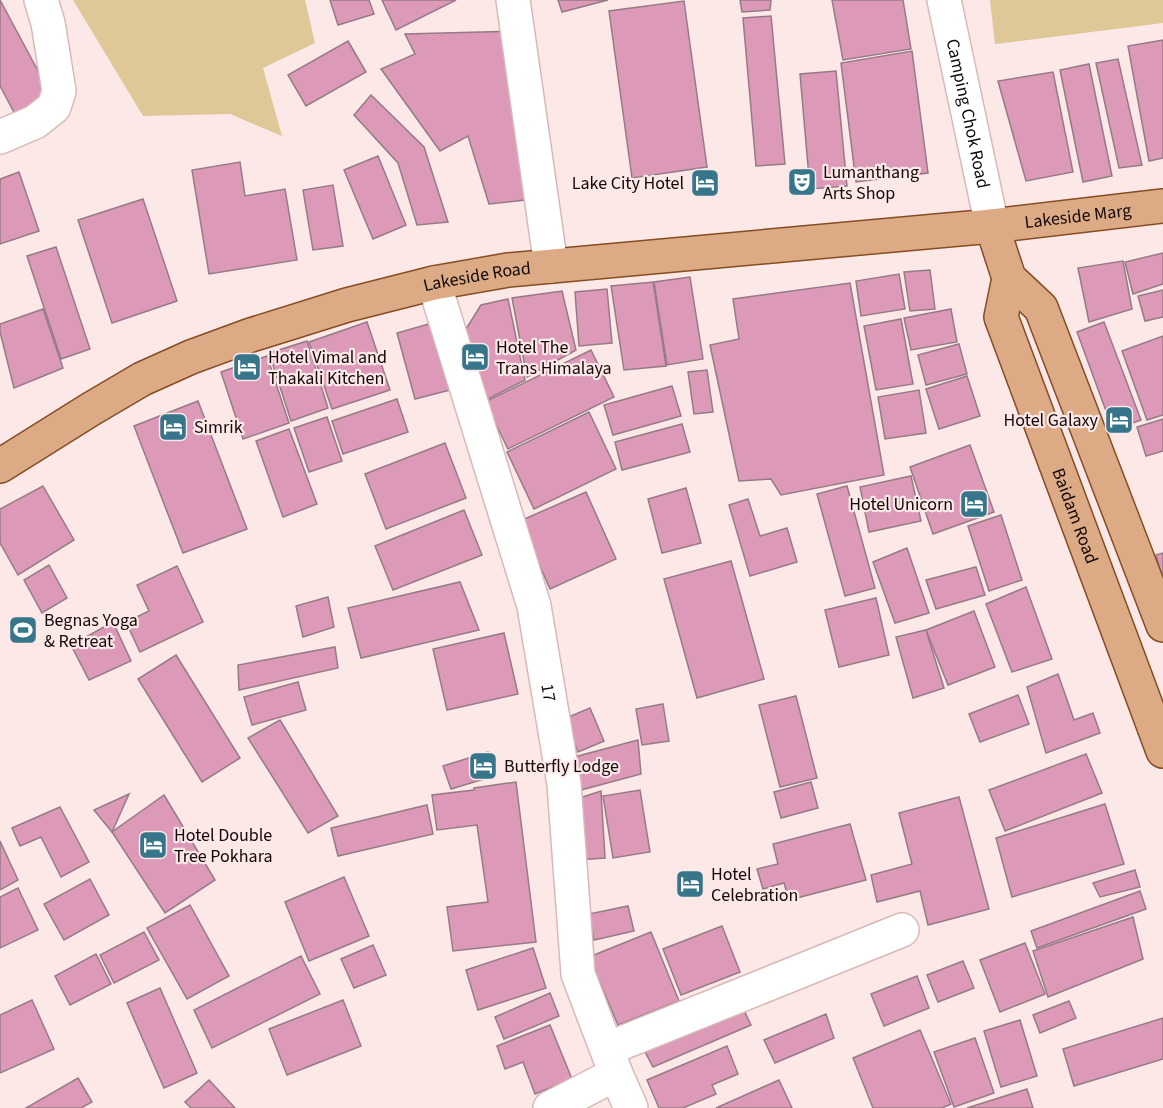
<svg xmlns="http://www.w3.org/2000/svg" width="1163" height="1108" viewBox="0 0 1163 1108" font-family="'Source Sans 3',sans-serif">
  <rect width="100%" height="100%" fill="#fce8e7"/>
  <!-- green -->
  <g fill="#dec898">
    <polygon points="73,0 305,0 315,43 263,68 282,136 230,114 143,116"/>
    <polygon points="990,0 1163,0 1163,23 995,44"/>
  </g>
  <!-- building -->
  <g fill="#dc99b8" stroke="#967b87" stroke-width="1.5">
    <polygon points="0,0 53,99 17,118 0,86"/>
    <polygon points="330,0 369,0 374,14 338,25"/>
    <polygon points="382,0 456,0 396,30"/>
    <polygon points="558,0 608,0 562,12"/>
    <polygon points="740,0 771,0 770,10 742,12"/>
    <polygon points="832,0 903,0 911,49 843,60"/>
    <polygon points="684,1 707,167 632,178 609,11"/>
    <polygon points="771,16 785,164 756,166 743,18"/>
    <polygon points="515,31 525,200 489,204 468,136 440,151 381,69 415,54 405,34"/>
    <polygon points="1163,40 1163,158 1149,161 1128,46"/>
    <polygon points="348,41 366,72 306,106 288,75"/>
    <polygon points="912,51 928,173 856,182 841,63"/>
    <polygon points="1118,59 1142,165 1119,168 1096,63"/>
    <polygon points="1089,64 1112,176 1083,182 1060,70"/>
    <polygon points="836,71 847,186 810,189 800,74"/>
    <polygon points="1053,72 1073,172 1026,181 998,81"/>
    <polygon points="371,95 424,147 448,222 417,225 398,163 354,115"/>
    <polygon points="378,156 406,225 373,239 344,170"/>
    <polygon points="240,162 245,196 285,189 297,260 209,274 192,170"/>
    <polygon points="19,172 39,231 0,244 0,179"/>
    <polygon points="333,185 343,246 313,250 303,190"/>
    <polygon points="143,199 177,301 112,323 78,220"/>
    <polygon points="56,247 90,349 61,359 27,256"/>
    <polygon points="1163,253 1163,284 1133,294 1125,262"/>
    <polygon points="1123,261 1132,309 1089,322 1078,268"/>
    <polygon points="930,270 935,309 910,311 904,272"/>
    <polygon points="899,274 905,309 861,316 856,281"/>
    <polygon points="690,277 703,359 667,365 654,282"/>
    <polygon points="653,282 666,366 624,370 611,286"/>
    <polygon points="850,283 884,475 781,495 771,479 739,481 710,345 739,339 733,299"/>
    <polygon points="607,289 612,343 579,346 575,292"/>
    <polygon points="1163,290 1163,317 1145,321 1138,296"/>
    <polygon points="562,291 576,350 527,377 512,298"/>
    <polygon points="508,299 525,380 482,402 466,329 481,305"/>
    <polygon points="43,309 63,368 14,388 0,332 0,324"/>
    <polygon points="951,309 957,342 911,350 904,318"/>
    <polygon points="901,319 913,384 876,390 864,326"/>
    <polygon points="367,322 390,390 332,409 309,342"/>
    <polygon points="436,322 454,389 415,399 397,333"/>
    <polygon points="1104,322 1141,420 1113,430 1077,332"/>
    <polygon points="1163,336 1163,415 1147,420 1122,351"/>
    <polygon points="307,341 328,408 291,421 269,353"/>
    <polygon points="959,344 967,374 926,385 918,355"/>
    <polygon points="591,350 614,397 508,449 485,402"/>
    <polygon points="267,356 289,423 243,439 221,372"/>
    <polygon points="707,370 713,412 694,414 688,372"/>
    <polygon points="967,376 980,416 939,429 926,389"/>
    <polygon points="672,386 681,416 613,435 604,405"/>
    <polygon points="919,390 926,433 885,439 878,397"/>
    <polygon points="397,399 408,432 343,454 332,421"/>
    <polygon points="198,401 247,529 183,553 134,426"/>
    <polygon points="589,412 616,469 534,509 507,452"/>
    <polygon points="327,417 342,461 309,472 294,428"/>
    <polygon points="1163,419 1163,451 1146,456 1137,427"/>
    <polygon points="682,424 690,452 622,470 615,442"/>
    <polygon points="289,429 317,504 283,517 256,441"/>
    <polygon points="445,443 466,498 386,529 365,474"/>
    <polygon points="970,445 994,512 933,534 910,467"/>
    <polygon points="911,476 921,521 869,532 860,487"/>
    <polygon points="43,486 74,540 18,575 0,543 0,509"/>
    <polygon points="847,486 875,588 845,596 817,494"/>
    <polygon points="686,488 701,543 662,553 648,499"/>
    <polygon points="586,492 616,559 550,589 520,521"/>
    <polygon points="748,499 760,536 787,528 797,562 750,576 729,505"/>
    <polygon points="464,510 482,555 393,590 375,546"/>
    <polygon points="1001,515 1022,580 989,591 968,526"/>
    <polygon points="907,548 929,613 895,623 873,562"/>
    <polygon points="1163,553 1163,581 1156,555"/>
    <polygon points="731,561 764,679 697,698 664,579"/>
    <polygon points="49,565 67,598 42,613 24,580"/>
    <polygon points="177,566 203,622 140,652 126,622 149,611 137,585"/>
    <polygon points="976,567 985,595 936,609 926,580"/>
    <polygon points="460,582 479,630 361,658 348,608"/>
    <polygon points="1026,587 1052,659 1012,672 986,604"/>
    <polygon points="328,597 334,627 303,637 296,606"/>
    <polygon points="876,598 889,655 839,667 825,610"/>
    <polygon points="974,611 995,667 948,685 926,630"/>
    <polygon points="113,622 131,661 89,680 71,645"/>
    <polygon points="926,630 944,688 913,698 896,637"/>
    <polygon points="504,633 518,694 447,710 433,649"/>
    <polygon points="335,647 338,668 239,690 238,665"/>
    <polygon points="176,655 240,758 202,782 138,679"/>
    <polygon points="1058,674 1074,720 1093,713 1100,733 1046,753 1027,687"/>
    <polygon points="298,682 306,710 252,725 244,697"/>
    <polygon points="1018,695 1029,724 980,742 969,714"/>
    <polygon points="796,696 817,778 780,787 759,705"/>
    <polygon points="663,704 669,741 642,745 636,709"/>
    <polygon points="590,708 604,741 578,752 564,719"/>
    <polygon points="280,720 338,816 308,833 248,738"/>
    <polygon points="638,740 641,774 581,790 574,757"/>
    <polygon points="488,752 494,776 451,789 443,766"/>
    <polygon points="1086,754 1102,793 1005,831 989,790"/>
    <polygon points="516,782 536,942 453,951 447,907 488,902 477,825 437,830 432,795 474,790 474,788"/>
    <polygon points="811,782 818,808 781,818 774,792"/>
    <polygon points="640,790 650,852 613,858 603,796"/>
    <polygon points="601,791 605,858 578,860 573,800"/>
    <polygon points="129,794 112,832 94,810"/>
    <polygon points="164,795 215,880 165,913 112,832"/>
    <polygon points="959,797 989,909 928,925 920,891 877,902 871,875 912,864 899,813"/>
    <polygon points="1105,804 1124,864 1012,897 996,838"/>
    <polygon points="427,805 433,834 338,856 331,828"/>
    <polygon points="60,807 89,862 61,877 41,837 20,846 12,828"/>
    <polygon points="850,824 866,880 789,900 784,883 763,889 757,869 778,864 773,844"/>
    <polygon points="0,841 18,880 0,890"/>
    <polygon points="1135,870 1140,887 1100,897 1093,883"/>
    <polygon points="344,877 369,936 309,961 285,902"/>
    <polygon points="90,879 109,915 64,940 44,904"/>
    <polygon points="18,888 38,930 0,948 0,897"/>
    <polygon points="1140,891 1146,909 1037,948 1031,931"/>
    <polygon points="190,905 229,976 187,999 147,928"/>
    <polygon points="628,906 634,931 594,940 589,914"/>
    <polygon points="1133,917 1143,959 1048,997 1033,951"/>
    <polygon points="722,926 740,972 681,995 663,949"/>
    <polygon points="144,932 159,960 114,983 100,955"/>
    <polygon points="651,932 679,1001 618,1025 589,957"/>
    <polygon points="1025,943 1045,994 1000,1012 980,960"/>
    <polygon points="373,945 386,975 354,988 341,959"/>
    <polygon points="533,948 546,988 478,1010 466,970"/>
    <polygon points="96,954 111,984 70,1005 55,976"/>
    <polygon points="301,956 320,994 212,1048 194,1010"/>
    <polygon points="963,961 974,988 938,1002 927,975"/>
    <polygon points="917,976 929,1008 884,1026 871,994"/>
    <polygon points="160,988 197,1073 164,1088 127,1003"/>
    <polygon points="550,993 559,1016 504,1039 495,1017"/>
    <polygon points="32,1000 54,1049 0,1073 0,1015"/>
    <polygon points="343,1000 361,1046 287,1075 269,1029"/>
    <polygon points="1069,1001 1076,1018 1040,1033 1033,1015"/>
    <polygon points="740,1002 751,1025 653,1067 642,1046"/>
    <polygon points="826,1014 834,1038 775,1063 764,1040"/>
    <polygon points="1163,1018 1163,1059 1074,1086 1063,1049"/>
    <polygon points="1020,1020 1037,1076 1001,1087 984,1031"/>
    <polygon points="550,1025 572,1079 535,1094 523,1062 505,1069 497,1046"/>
    <polygon points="920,1030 951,1104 942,1108 873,1108 853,1058"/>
    <polygon points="975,1038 994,1093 954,1107 934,1052"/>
    <polygon points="727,1046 738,1074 712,1085 716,1094 683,1108 659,1108 647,1080"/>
    <polygon points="78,1078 92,1102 81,1108 26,1108"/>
    <polygon points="209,1080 235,1108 191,1108 185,1102"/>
    <polygon points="779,1080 792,1108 716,1108"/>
    <polygon points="1027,1089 1033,1108 967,1108"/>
  </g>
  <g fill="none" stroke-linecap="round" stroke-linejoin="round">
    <!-- minor casing -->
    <g stroke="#d9b9b7" stroke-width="36">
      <g id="minor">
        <polyline points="513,0 551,266"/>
        <path id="s1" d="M944,0L992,226"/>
        <polyline points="0,137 35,122 54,107 59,91 48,23 41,0"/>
        <path id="s2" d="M434,283L534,606L564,784L578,974L616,1074L631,1108"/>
        <polyline points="607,1049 902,930"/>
        <polyline points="550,1108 616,1074"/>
      </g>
    </g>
    <!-- major casing -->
    <g stroke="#864c24" stroke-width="36">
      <g id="major">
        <polyline points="992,226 1009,278 1041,308 1163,625"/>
        <path id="s3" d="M1009,278L1001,317L1163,751"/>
        <path id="s4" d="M0,466L91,409L142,379L191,357L251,335L347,305L434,283L508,270L992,226L1163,206"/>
      </g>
    </g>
    <!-- minor -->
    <use href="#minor" stroke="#fff" stroke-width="33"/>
    <!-- major -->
    <use href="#major" stroke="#dcaa85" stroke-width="33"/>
  </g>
  <!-- icons -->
  <defs>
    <g id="theatre-square" transform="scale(1.5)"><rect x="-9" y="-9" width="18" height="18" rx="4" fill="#36758a" stroke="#fce8e7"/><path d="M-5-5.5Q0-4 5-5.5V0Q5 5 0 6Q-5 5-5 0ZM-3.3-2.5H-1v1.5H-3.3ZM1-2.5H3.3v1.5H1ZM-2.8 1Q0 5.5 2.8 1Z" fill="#fff"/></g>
    <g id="hotel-square" transform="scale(1.5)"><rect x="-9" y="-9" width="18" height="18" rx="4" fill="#36758a" stroke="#fce8e7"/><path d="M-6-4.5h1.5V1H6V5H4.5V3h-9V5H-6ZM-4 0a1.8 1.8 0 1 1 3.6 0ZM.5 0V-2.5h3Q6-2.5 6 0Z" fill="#fff"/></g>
    <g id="stadium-square" transform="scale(1.5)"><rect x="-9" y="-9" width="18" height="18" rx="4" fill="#36758a" stroke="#fce8e7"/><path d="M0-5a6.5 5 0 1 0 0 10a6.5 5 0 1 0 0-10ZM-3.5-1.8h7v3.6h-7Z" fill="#fff"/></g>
  </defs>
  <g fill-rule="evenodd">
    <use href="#theatre-square" x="802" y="182"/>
    <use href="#hotel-square" x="705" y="183"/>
    <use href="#hotel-square" x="475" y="357"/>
    <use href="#hotel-square" x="247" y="367"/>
    <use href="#hotel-square" x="1119" y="420"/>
    <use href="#hotel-square" x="173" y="427"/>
    <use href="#hotel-square" x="974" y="504"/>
    <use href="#stadium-square" x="23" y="630"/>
    <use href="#hotel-square" x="483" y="766"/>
    <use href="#hotel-square" x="153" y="845"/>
    <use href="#hotel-square" x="690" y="884"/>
  </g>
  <g text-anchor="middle" stroke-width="4.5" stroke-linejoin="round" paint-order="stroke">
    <!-- street labels -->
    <g font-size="18" fill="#120808" stroke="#fce8e7">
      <text dy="6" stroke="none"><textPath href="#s1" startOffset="116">Camping Chok Road</textPath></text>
      <text dy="6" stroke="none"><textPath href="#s4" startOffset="1122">Lakeside Marg</textPath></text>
      <text dy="6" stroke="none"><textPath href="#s4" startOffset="518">Lakeside Road</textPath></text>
      <text dy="6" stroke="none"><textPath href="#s3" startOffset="252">Baidam Road</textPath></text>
      <text dy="6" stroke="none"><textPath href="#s2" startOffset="426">17</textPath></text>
    </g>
    <!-- poi labels -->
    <g font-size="18" fill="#120808" stroke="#fce8e7" text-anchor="start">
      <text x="823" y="178">Lumanthang<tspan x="823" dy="21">Arts Shop</tspan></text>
      <text x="684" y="189" text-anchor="end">Lake City Hotel</text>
      <text x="496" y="353">Hotel The<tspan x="496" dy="21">Trans Himalaya</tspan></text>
      <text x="268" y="363">Hotel Vimal and<tspan x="268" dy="21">Thakali Kitchen</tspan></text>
      <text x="1098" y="426" text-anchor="end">Hotel Galaxy</text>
      <text x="194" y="433">Simrik</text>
      <text x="953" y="510" text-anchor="end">Hotel Unicorn</text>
      <text x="44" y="626">Begnas Yoga<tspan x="44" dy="21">&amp; Retreat</tspan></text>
      <text x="504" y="772">Butterfly Lodge</text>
      <text x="174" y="841">Hotel Double<tspan x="174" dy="21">Tree Pokhara</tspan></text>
      <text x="711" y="880">Hotel<tspan x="711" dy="21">Celebration</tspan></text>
    </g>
  </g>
</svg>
